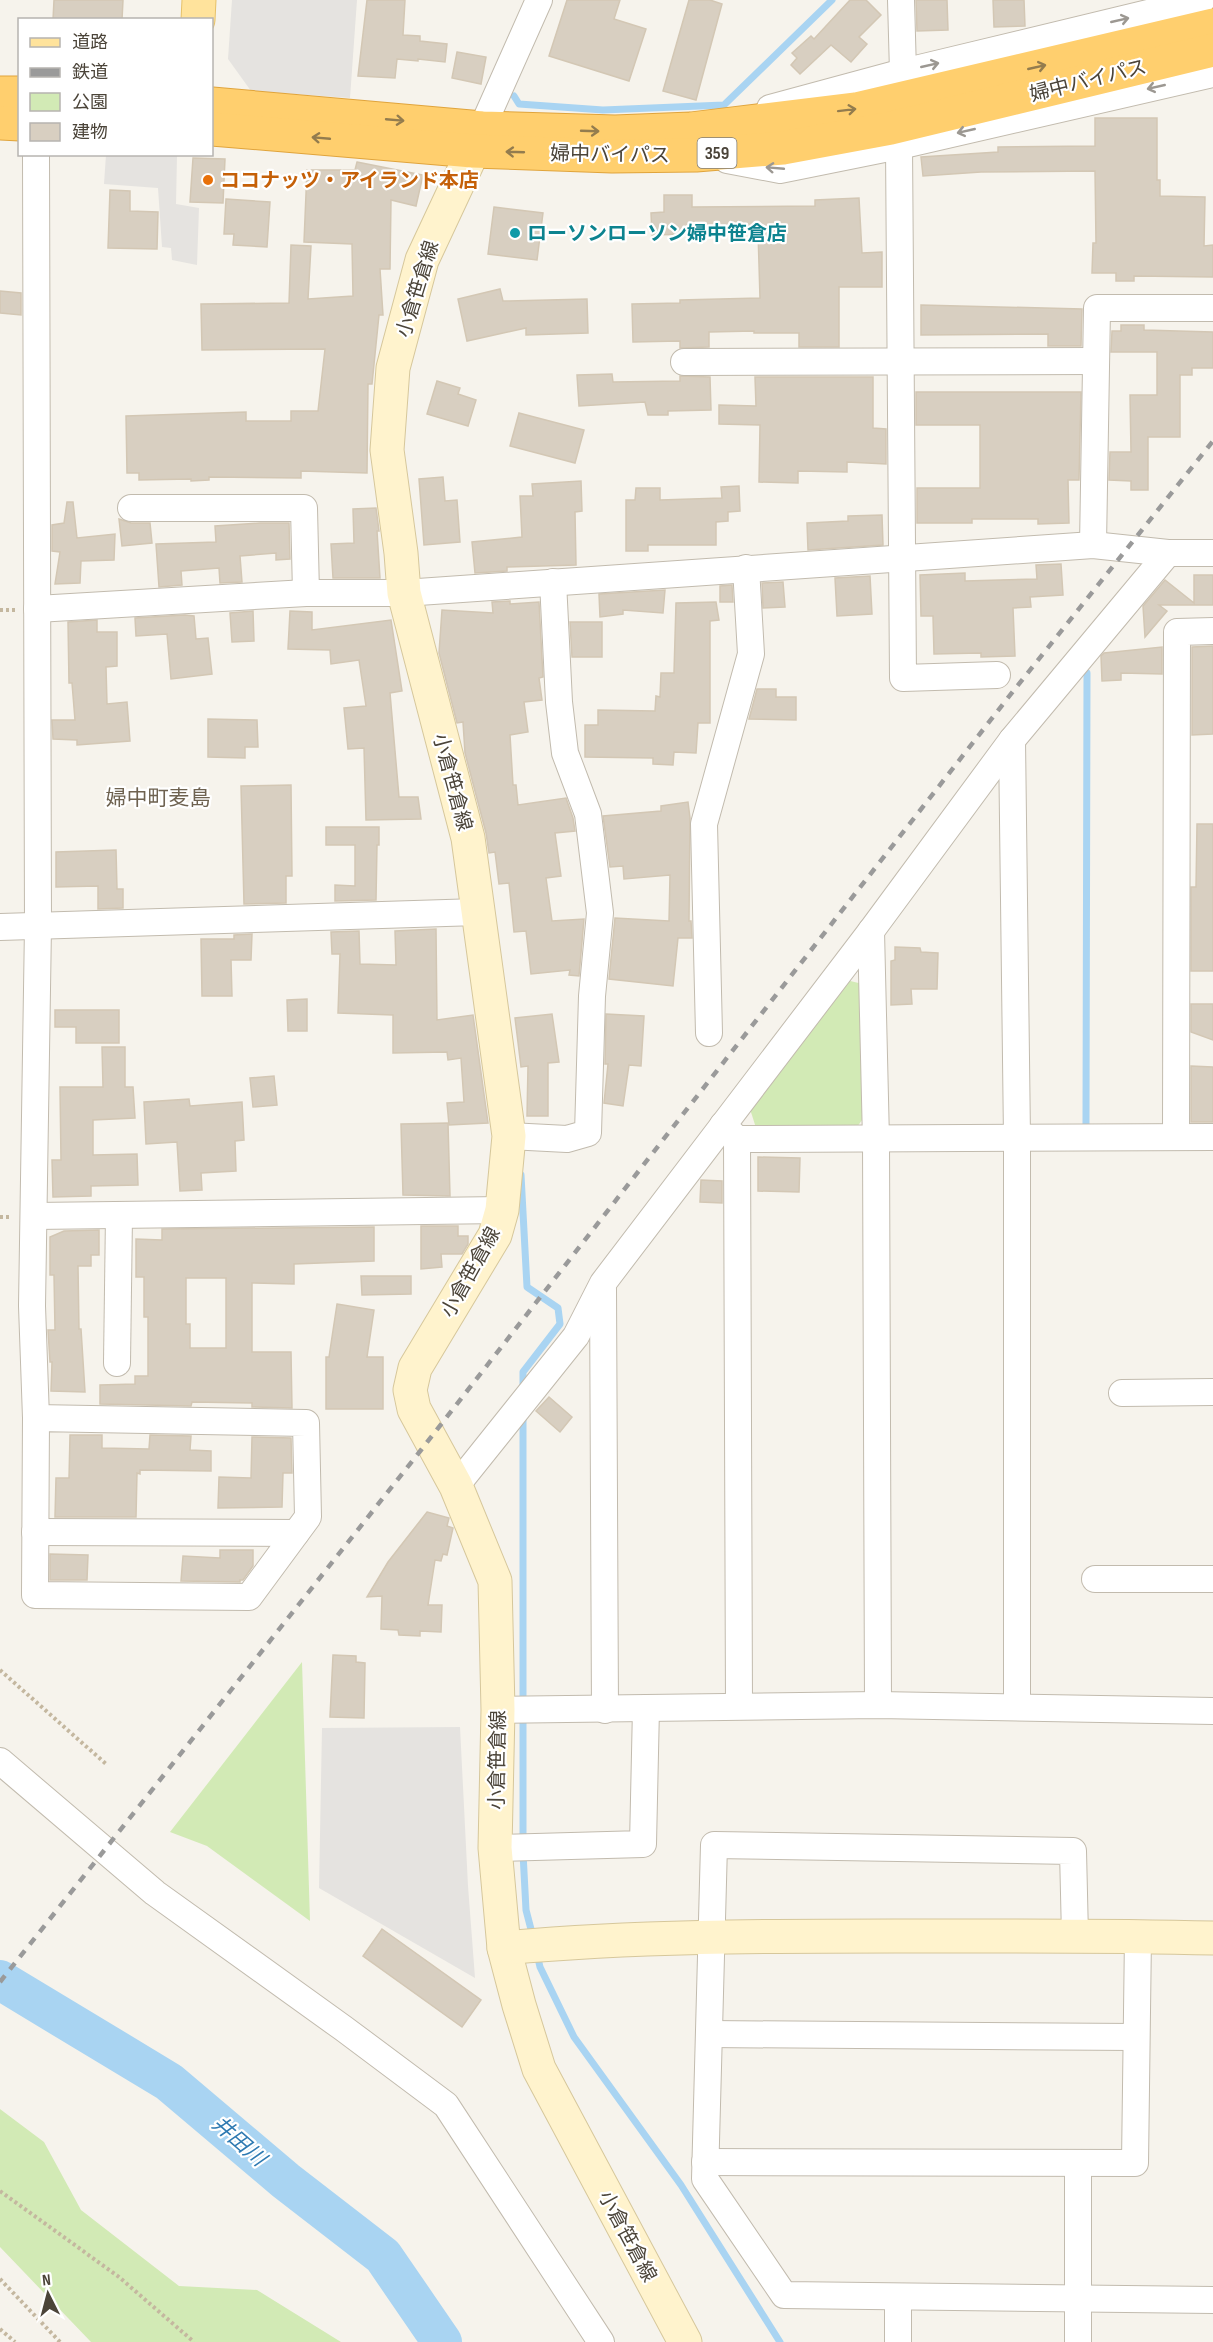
<svg xmlns="http://www.w3.org/2000/svg" width="1213" height="2342" viewBox="0 0 1213 2342" font-family="'Sofia Sans Condensed','Noto Sans JP',sans-serif">
  <rect width="100%" height="100%" fill="#f6f3ec"/>
  <!-- green -->
  <g fill="#d2eab5">
    <polygon points="846,980 867,985 868,1112 854,1131 757,1131 750,1109"/>
    <polygon points="302,1662 310,1921 207,1846 170,1832"/>
    <polygon points="0,2109 44,2142 81,2210 179,2286 257,2290 341,2342 91,2342 0,2247"/>
  </g>
  <!-- parking -->
  <g fill="#e5e3e0">
    <polygon points="232,0 357,0 350,98 251,91 228,59"/>
    <polygon points="106,155 177,156 176,204 199,208 197,265 172,260 171,248 162,247 158,188 104,184"/>
    <polygon points="460,1727 468,1886 475,1978 319,1888 322,1728"/>
  </g>
  <g fill="none" stroke-linecap="round" stroke-linejoin="round">
    <!-- stream -->
    <g stroke="#a9d4f2" stroke-width="7">
      <polyline points="514,96 519,104 603,110 724,105 832,0"/>
      <polyline points="1086,1124 1087,673"/>
      <polyline points="521,1175 527,1287 558,1308 560,1324 523,1372 523,1389"/>
      <polyline points="523,1415 523,1704"/>
      <polyline points="523,1715 523,1842"/>
      <polyline points="523,1853 526,1910 533,1937"/>
      <polyline points="537,1954 540,1967 574,2037 681,2185 780,2342"/>
    </g>
    <!-- river -->
    <polyline stroke="#a9d4f2" stroke-width="40" points="0,1980 169,2082 286,2181 383,2256 442,2342"/>
  </g>
  <!-- building -->
  <g fill="#d8cfc1" stroke="#d3c7b4" stroke-width="1.5" fill-rule="evenodd">
    <polygon points="54,0 123,0 122,20 53,20"/>
    <polygon points="367,0 405,0 403,35 420,36 420,41 447,44 445,62 418,59 418,61 397,59 395,78 358,76"/>
    <polygon points="567,0 620,0 614,19 646,29 629,81 549,56"/>
    <polygon points="689,0 710,0 722,4 696,100 663,91"/>
    <polygon points="850,0 866,0 881,15 859,37 867,44 851,62 831,45 800,74 791,65 797,58 792,53 811,36 814,39"/>
    <polygon points="916,0 947,0 948,30 917,31"/>
    <polygon points="993,0 1024,0 1025,26 994,27"/>
    <polygon points="457,52 486,57 481,84 452,78"/>
    <polygon points="1095,118 1157,118 1157,180 1160,180 1160,196 1205,197 1204,246 1213,245 1213,277 1134,276 1134,281 1116,281 1116,273 1092,273 1093,243 1096,243 1095,171 981,172 923,176 921,157 998,152 998,147 1095,146"/>
    <polygon points="193,158 225,159 223,203 190,202"/>
    <polygon points="357,162 423,175 416,206 391,200 390,269 380,269 383,315 379,315 372,384 368,384 367,473 301,471 301,478 209,477 209,480 191,481 191,479 139,480 139,473 127,473 126,416 246,412 246,421 291,421 291,411 318,411 325,349 202,350 201,304 289,303 291,245 311,246 308,299 353,296 352,244 304,242 307,170 355,170"/>
    <polygon points="110,190 130,191 130,211 158,212 157,249 108,248"/>
    <polygon points="664,195 692,195 692,207 815,206 815,200 859,198 862,253 882,252 882,287 839,287 839,347 799,347 799,333 754,333 754,331 709,332 709,347 680,348 680,341 633,342 632,304 680,303 680,300 760,298 758,231 692,232 692,234 652,235 651,213 664,212"/>
    <polygon points="226,199 270,202 267,247 233,245 234,234 224,234"/>
    <polygon points="494,207 543,213 537,260 488,254"/>
    <polygon points="500,289 503,301 587,299 588,333 526,335 526,328 467,341 458,299"/>
    <polygon points="0,291 21,293 21,315 0,313"/>
    <polygon points="921,305 1082,309 1081,346 1048,346 1048,334 921,335"/>
    <polygon points="1121,325 1144,325 1144,330 1213,332 1213,368 1192,368 1192,375 1180,375 1180,437 1148,437 1148,490 1131,490 1131,481 1109,480 1110,452 1131,452 1130,395 1157,395 1157,352 1111,352 1112,331 1121,331"/>
    <polygon points="612,374 613,382 680,381 680,376 710,377 711,410 668,411 668,415 648,415 645,402 579,406 577,375"/>
    <polygon points="755,377 873,377 873,428 886,429 886,464 847,462 847,472 798,471 798,483 759,482 760,425 719,424 719,405 756,406"/>
    <polygon points="437,381 460,388 458,394 476,400 468,426 427,414"/>
    <polygon points="916,392 1081,392 1079,480 1068,480 1069,523 1038,524 1038,519 972,519 972,523 917,523 917,488 980,488 980,425 916,425"/>
    <polygon points="519,413 584,430 575,463 510,446"/>
    <polygon points="443,477 445,501 457,500 460,542 424,545 419,479"/>
    <polygon points="581,481 582,511 575,512 576,565 507,567 507,571 475,573 472,542 522,537 520,496 533,496 532,484"/>
    <polygon points="739,486 740,511 728,512 728,521 716,522 716,545 648,545 648,551 626,551 626,500 635,500 636,488 660,488 660,500 722,498 721,487"/>
    <polygon points="67,502 73,502 77,538 115,534 114,560 81,561 80,583 55,584 60,552 52,551 52,525 64,523"/>
    <polygon points="376,508 379,531 377,531 380,578 333,578 331,544 354,543 353,509"/>
    <polygon points="882,515 883,545 808,550 807,523 848,521 848,516"/>
    <polygon points="119,519 131,523 150,523 152,543 122,546"/>
    <polygon points="260,523 289,523 290,559 276,560 276,553 240,556 242,582 220,583 219,568 181,571 182,585 159,587 156,544 216,542 215,526"/>
    <polygon points="1061,564 1063,595 1030,597 1031,607 1013,608 1015,656 981,657 981,653 934,654 933,616 921,616 920,575 965,573 965,581 1037,579 1036,565"/>
    <polygon points="1194,575 1213,575 1213,605 1159,605 1167,611 1145,637 1143,606 1165,580 1194,603"/>
    <polygon points="870,576 872,614 837,616 835,578"/>
    <polygon points="783,582 785,607 763,608 762,583"/>
    <polygon points="732,585 733,602 720,602 720,586"/>
    <polygon points="665,590 663,613 623,610 623,614 600,617 599,594"/>
    <polygon points="510,601 510,604 539,602 543,677 539,678 542,700 524,702 528,732 510,735 513,785 516,785 518,805 566,798 573,818 575,831 555,833 561,876 546,878 552,921 584,919 579,976 569,975 570,970 531,974 526,931 514,932 509,883 499,884 495,852 489,853 486,833 465,753 463,722 457,723 439,653 442,610 493,613 492,602"/>
    <polygon points="716,602 719,620 710,621 710,723 698,723 696,753 674,752 673,765 653,764 653,758 585,757 585,725 598,725 598,710 655,711 656,696 660,697 661,673 674,673 676,603"/>
    <polygon points="253,611 254,641 232,642 230,613"/>
    <polygon points="290,611 312,612 312,630 391,620 402,691 390,693 399,797 418,797 421,819 366,820 364,748 348,749 344,708 366,706 359,660 331,664 330,650 288,649"/>
    <polygon points="185,615 194,616 196,639 208,638 212,674 171,679 167,634 136,636 135,618"/>
    <polygon points="97,620 97,632 117,632 117,666 106,667 107,704 127,702 130,741 77,745 77,740 53,739 52,720 75,720 72,683 69,683 68,622"/>
    <polygon points="570,622 602,622 602,657 572,657"/>
    <polygon points="1213,646 1213,734 1192,735 1192,647"/>
    <polygon points="1162,647 1162,674 1121,673 1121,680 1102,681 1101,656 1104,653"/>
    <polygon points="757,689 776,689 776,697 796,697 796,720 749,719"/>
    <polygon points="208,719 257,720 258,747 245,747 245,758 208,757"/>
    <polygon points="291,785 292,876 286,876 286,903 244,904 241,786"/>
    <polygon points="688,802 690,818 689,921 691,921 692,938 678,938 673,986 609,979 615,918 669,921 670,875 624,879 623,866 610,867 603,816 661,811 661,806"/>
    <polygon points="1197,824 1213,824 1213,971 1191,971 1191,887 1196,887"/>
    <polygon points="326,827 379,827 379,845 377,845 376,900 335,901 335,885 355,886 355,845 326,845"/>
    <polygon points="116,850 117,889 123,889 123,908 98,909 98,886 56,887 56,852"/>
    <polygon points="436,929 437,1020 473,1015 488,1123 449,1125 447,1103 464,1102 461,1058 448,1060 447,1052 393,1053 393,1015 338,1013 340,954 332,954 331,932 359,931 360,964 396,965 395,931"/>
    <polygon points="252,934 251,960 231,960 232,996 202,996 201,939 234,939 234,935"/>
    <polygon points="895,947 920,948 921,952 938,953 937,989 911,989 912,1004 891,1005 891,961 895,960"/>
    <polygon points="307,999 307,1031 288,1031 287,1000"/>
    <polygon points="1191,1004 1213,1004 1213,1040 1191,1032"/>
    <polygon points="55,1010 119,1010 119,1043 76,1043 76,1027 55,1027"/>
    <polygon points="552,1014 559,1062 548,1063 548,1116 527,1116 528,1066 521,1067 515,1018"/>
    <polygon points="606,1014 644,1016 641,1066 629,1065 623,1106 604,1103 608,1064 605,1064"/>
    <polygon points="102,1047 125,1047 125,1087 133,1087 135,1118 93,1120 93,1155 137,1154 138,1185 91,1186 91,1196 53,1197 52,1160 61,1160 60,1087 103,1087"/>
    <polygon points="1191,1066 1213,1067 1213,1122 1191,1122"/>
    <polygon points="274,1076 277,1105 253,1107 250,1078"/>
    <polygon points="189,1099 190,1106 242,1102 244,1140 235,1141 236,1171 201,1173 202,1190 180,1191 177,1142 146,1144 144,1102"/>
    <polygon points="448,1123 450,1196 403,1195 401,1124"/>
    <polygon points="758,1157 800,1158 799,1192 758,1191"/>
    <polygon points="701,1180 722,1181 722,1203 700,1202"/>
    <polygon points="421,1226 458,1226 458,1236 468,1236 468,1244 462,1254 441,1254 442,1267 421,1269"/>
    <path d="M374,1227V1261L294,1264V1284L252,1283V1352H291L292,1408L252,1407V1403L192,1402L191,1406L100,1404V1385L135,1384V1376H148V1317H144V1277H136V1239L162,1240V1229ZM186,1278H226V1348H190V1324H186Z"/>
    <polygon points="99,1230 99,1255 91,1255 91,1266 78,1266 79,1329 81,1329 85,1392 51,1391 52,1362 50,1362 48,1330 55,1330 54,1275 50,1275 50,1237 64,1231"/>
    <polygon points="361,1276 411,1276 411,1294 362,1295"/>
    <polygon points="337,1304 374,1310 367,1357 383,1357 383,1409 326,1409 326,1357 329,1357"/>
    <polygon points="549,1397 572,1417 560,1432 536,1411"/>
    <polygon points="70,1435 102,1435 102,1448 149,1449 150,1435 191,1436 190,1450 211,1451 211,1471 140,1470 140,1474 137,1473 136,1517 55,1517 56,1478 69,1478"/>
    <polygon points="252,1437 291,1438 292,1473 283,1473 282,1507 218,1508 219,1477 251,1478"/>
    <polygon points="427,1512 449,1518 447,1526 453,1528 447,1555 443,1554 441,1561 435,1560 428,1605 442,1605 441,1632 420,1631 420,1636 399,1635 398,1630 381,1629 382,1596 367,1597 388,1562"/>
    <polygon points="220,1550 253,1550 253,1566 243,1580 240,1580 240,1582 181,1581 183,1556 220,1558"/>
    <polygon points="50,1554 88,1555 87,1580 50,1580"/>
    <polygon points="333,1655 356,1656 356,1662 365,1663 364,1718 330,1717"/>
    <polygon points="382,1929 481,2000 462,2027 363,1956"/>
  </g>
  <g fill="none" stroke-linecap="round" stroke-linejoin="round">
    <!-- street casing -->
    <g stroke="#c2bbae" stroke-width="28">
      <g id="street">
        <polyline points="901,0 903,72"/>
        <polyline points="770,108 903,72 1202,0"/>
        <polyline points="482,128 539,0"/>
        <polyline points="899,146 903,678 997,675"/>
        <polyline points="36,154 38,926 32,1306 36,1418 35,1595 249,1597 308,1517 306,1423 36,1418"/>
        <polyline points="727,160 780,170 899,146 1213,74"/>
        <polyline points="684,362 1096,361"/>
        <polyline points="131,508 304,508 306,593"/>
        <polyline points="1093,545 1097,308 1213,308"/>
        <polyline points="37,609 306,593 404,593 1093,545 1168,553 1213,553"/>
        <polyline points="1012,740 1017,1138 1017,1707"/>
        <polyline points="0,927 478,912"/>
        <polyline points="871,931 876,1140 878,1705"/>
        <polyline points="709,1033 704,824 751,654 746,568"/>
        <polyline points="723,1125 737,1139 739,1706"/>
        <polyline points="509,1136 567,1139 588,1133 592,996 600,913 588,814 565,753 559,702 553,582"/>
        <polyline points="1176,1137 1177,632 1213,631"/>
        <polyline points="737,1139 1213,1137"/>
        <polyline points="34,1216 502,1210"/>
        <polyline points="603,1289 605,1710"/>
        <polyline points="117,1363 119,1215"/>
        <polyline points="1122,1393 1213,1392"/>
        <polyline points="456,1486 576,1336 603,1283 871,931 1012,740 1168,553"/>
        <polyline points="35,1532 296,1533"/>
        <polyline points="1095,1579 1213,1579"/>
        <polyline points="498,1710 878,1705 1213,1711"/>
        <polyline points="0,1761 155,1893 343,2028 446,2105 601,2342"/>
        <polyline points="495,1848 643,1844 646,1708"/>
        <polyline points="1075,1936 1073,1851 714,1845 705,2179 784,2295 1213,2300"/>
        <polyline points="709,2034 1135,2037"/>
        <polyline points="705,2162 1135,2163 1138,1936"/>
        <polyline points="1078,2163 1078,2342"/>
        <polyline points="898,2297 898,2342"/>
      </g>
    </g>
    <!-- secondary casing -->
    <g stroke="#d6c79b" stroke-width="35">
      <g id="secondary">
        <polyline points="482,128 473,151 422,260 393,368 387,450 401,553 404,593 468,838 509,1136 502,1210 495,1235 415,1368 410,1390 414,1409 456,1486 495,1581 498,1710 495,1848 504,1948 519,2005 539,2069 685,2342"/>
        <path d="M504,1948C634,1936 764,1936 895,1936C1001,1936 1107,1935 1213,1938"/>
      </g>
    </g>
    <!-- primary casing -->
    <g stroke="#e6c16a" stroke-width="35">
      <polyline id="primary" points="198,20 199,0"/>
    </g>
    <!-- highway casing -->
    <g stroke="#e0a43c" stroke-width="35">
      <g id="highway">
        <polyline points="0,93 20,93"/>
        <polyline points="212,104 482,128 615,132 691,129 856,109 1213,25"/>
        <polyline points="0,123 20,124"/>
        <polyline points="212,129 473,151 612,156 696,155 783,148 891,128 1213,50"/>
      </g>
    </g>
    <!-- path -->
    <g stroke="#c4b79f" stroke-width="4" stroke-dasharray="3 3" stroke-linecap="butt">
      <polyline points="0,610 16,610"/>
      <polyline points="0,1217 12,1217"/>
      <polyline points="0,1670 106,1764"/>
      <polyline points="0,2191 119,2277 194,2342"/>
      <polyline points="0,2279 60,2342"/>
      <polyline points="0,2329 15,2342"/>
    </g>
    <!-- street -->
    <use href="#street" stroke="#fff" stroke-width="26"/>
    <!-- secondary -->
    <use href="#secondary" stroke="#fff3cd" stroke-width="33"/>
    <!-- primary -->
    <use href="#primary" stroke="#ffe39c" stroke-width="33"/>
    <!-- highway -->
    <use href="#highway" stroke="#ffcf6e" stroke-width="33"/>
    <!-- rail -->
    <polyline stroke="#9a9a9a" stroke-width="4.5" stroke-dasharray="8 8" stroke-linecap="butt" points="0,1982 421,1450 1007,699 1213,441"/>
  </g>
  <!-- one-way arrows -->
  <defs><path id="oneway-shaft" d="M-6 0H5M1.5-3L5.5 0L1.5 3" fill="none" stroke-width="1.6" stroke-linecap="round" stroke-linejoin="round" transform="scale(1.5)"/></defs>
  <g stroke="#9c9892">
    <use href="#oneway-shaft" transform="translate(1120 20) rotate(-13)"/>
    <use href="#oneway-shaft" transform="translate(930 65) rotate(-13)"/>
    <use href="#oneway-shaft" transform="translate(1156 87) rotate(167)"/>
    <use href="#oneway-shaft" transform="translate(966 131) rotate(167)"/>
    <use href="#oneway-shaft" transform="translate(775 168) rotate(-175)"/>
  </g>
  <g stroke="#937c4e">
    <use href="#oneway-shaft" transform="translate(1037 67) rotate(-13)"/>
    <use href="#oneway-shaft" transform="translate(847 110) rotate(-7)"/>
    <use href="#oneway-shaft" transform="translate(395 120) rotate(5)"/>
    <use href="#oneway-shaft" transform="translate(590 131) rotate(2)"/>
    <use href="#oneway-shaft" transform="translate(321 138) rotate(-175)"/>
    <use href="#oneway-shaft" transform="translate(515 152) rotate(-178)"/>
  </g>
  <!-- markers -->
  <circle fill="#e8710a" stroke="#fff" stroke-width="2" cx="208" cy="180" r="6"/>
  <circle fill="#0f9aa8" stroke="#fff" stroke-width="2" cx="515" cy="233" r="6"/>
  <g text-anchor="middle" stroke-width="4.5" stroke-linejoin="round" paint-order="stroke">
    <!-- shield labels -->
    <rect fill="#fff" stroke="#817c74" stroke-width="1.5" x="697.5" y="138" width="39" height="30" rx="4.5"/>
    <g font-size="18" font-weight="bold" fill="#4b4439">
      <text x="717" y="159">359</text>
    </g>
    <!-- street labels -->
    <g font-size="20" fill="#4b4439" stroke="#fff">
      <text transform="translate(1088 80) rotate(-14)" y="7">婦中バイパス</text>
      <text transform="translate(610 154) rotate(1)" y="7">婦中バイパス</text>
      <text transform="translate(417 289) rotate(-73)" y="7">小倉笹倉線</text>
      <text transform="translate(453 782) rotate(75)" y="7">小倉笹倉線</text>
      <text transform="translate(470 1272) rotate(-61)" y="7">小倉笹倉線</text>
      <text transform="translate(497 1760) rotate(-89)" y="7">小倉笹倉線</text>
      <text transform="translate(628 2236) rotate(62)" y="7">小倉笹倉線</text>
    </g>
    <!-- food labels -->
    <g font-size="20" font-weight="bold" fill="#c56008" stroke="#fff" text-anchor="start">
      <text x="220" y="187">ココナッツ・アイランド本店</text>
    </g>
    <!-- culture labels -->
    <g font-size="20" font-weight="bold" fill="#0d838f" stroke="#fff" text-anchor="start">
      <text x="527" y="240">ローソンローソン婦中笹倉店</text>
    </g>
    <!-- neighbourhood labels -->
    <g font-size="21" fill="#6e6250" stroke="#fff">
      <text x="158" y="805">婦中町麦島</text>
    </g>
    <!-- water labels -->
    <g font-size="21" font-style="italic" fill="#2e7ab2" stroke="#fff">
      <text transform="translate(239 2141) rotate(41)" y="7">井田川</text>
    </g>
  </g>
  <!-- legend -->
  <rect x="18" y="18" width="195" height="138" fill="#ffffff" stroke="#b7b4b0" stroke-width="1.5"/>
  <rect x="30" y="38" width="30" height="9" fill="#ffe39c" stroke="#b7b4b0" stroke-width="1.5"/>
  <text x="72" y="48" font-size="18" fill="#4b4439">道路</text>
  <rect x="30" y="68" width="30" height="9" fill="#9a9a9a" stroke="#b7b4b0" stroke-width="1.5"/>
  <text x="72" y="78" font-size="18" fill="#4b4439">鉄道</text>
  <rect x="30" y="93" width="30" height="18" fill="#d2eab5" stroke="#b7b4b0" stroke-width="1.5"/>
  <text x="72" y="108" font-size="18" fill="#4b4439">公園</text>
  <rect x="30" y="123" width="30" height="18" fill="#d8cfc1" stroke="#b7b4b0" stroke-width="1.5"/>
  <text x="72" y="138" font-size="18" fill="#4b4439">建物</text>
  <!-- north arrow -->
  <g transform="translate(48 2294) rotate(354)" stroke="#ffffff" stroke-width="4.5" paint-order="stroke">
  <path d="M0-4.5L10 22L0 15L-10 22Z" fill="#4b4439"/>
  <text y="-9" font-size="16" font-weight="bold" text-anchor="middle" fill="#4b4439">N</text>
  </g>
</svg>
